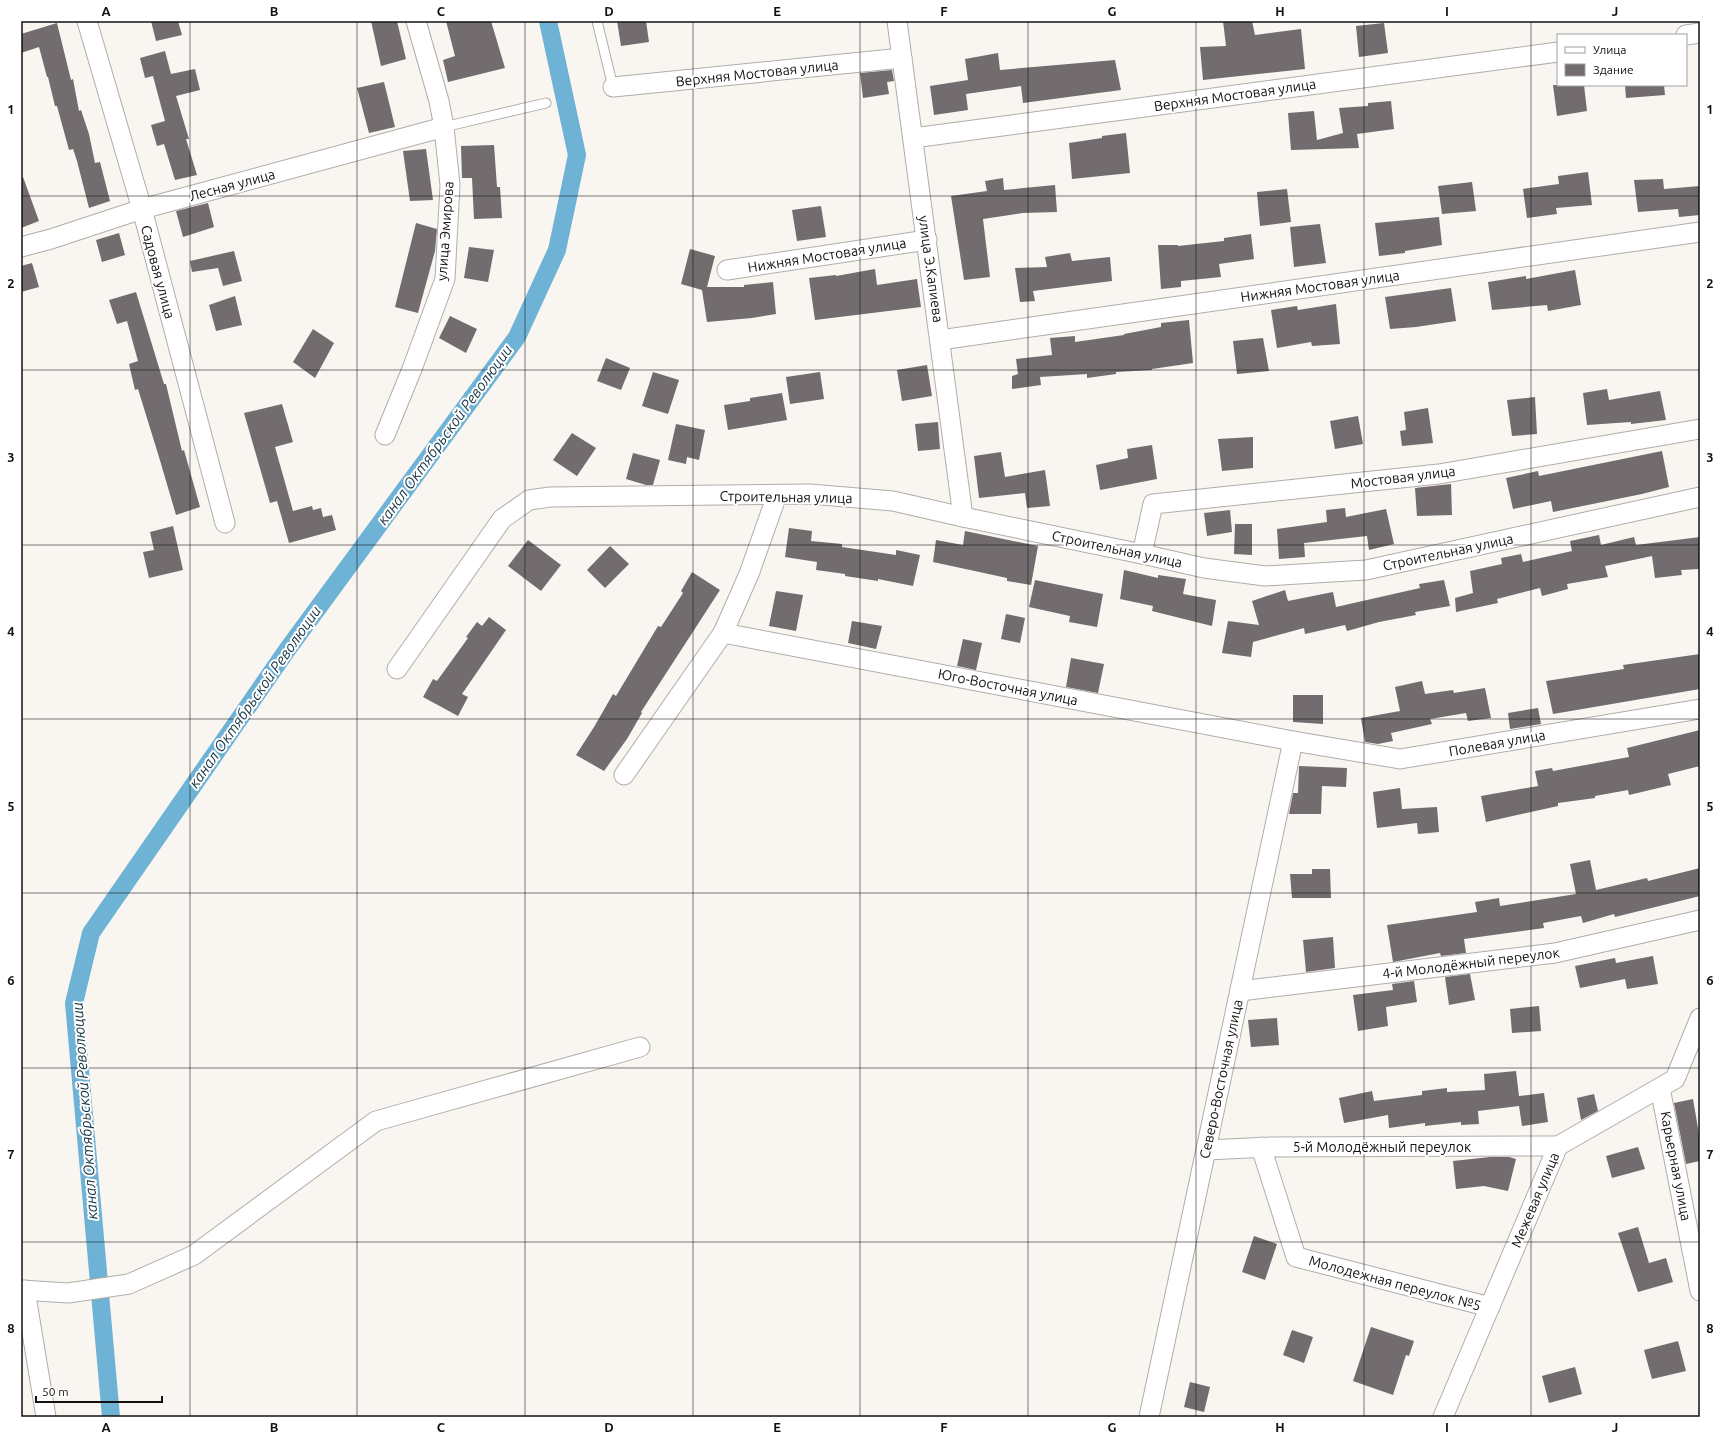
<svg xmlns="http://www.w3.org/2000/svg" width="1721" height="1438" viewBox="0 0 1721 1438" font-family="Ubuntu,sans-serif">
  <rect width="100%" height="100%" fill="#f9f5f1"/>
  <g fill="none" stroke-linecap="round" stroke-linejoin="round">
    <!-- canal -->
    <polyline stroke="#6eb2d5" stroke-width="18" points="111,1417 74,1003 91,933 287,650 517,337 557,250 577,155 548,21"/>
  </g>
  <!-- building -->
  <g fill="#726c6e">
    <polygon points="151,21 178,21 182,35 156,41"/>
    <polygon points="371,21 397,21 406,59 381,66"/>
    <polygon points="446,21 491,21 505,68 448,82 443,60 455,56"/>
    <polygon points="617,21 646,21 649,42 621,46"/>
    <polygon points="1223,21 1252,21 1255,35 1301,29 1305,69 1203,80 1200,47 1226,46"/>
    <polygon points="57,23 71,80 73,79 79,111 81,110 89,134 95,163 100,162 110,201 89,208 77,161 73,149 69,150 57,106 55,106 48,77 47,77 39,47 21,53 21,34"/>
    <polygon points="1384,23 1388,53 1359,57 1356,26"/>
    <polygon points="165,51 171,74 195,69 200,90 176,96 189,139 186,139 197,175 175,180 164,144 157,146 151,125 165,121 153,76 145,78 140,58"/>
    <polygon points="998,53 1000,70 1115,60 1121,90 1023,103 1021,86 966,94 968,110 934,115 930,86 968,80 965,59"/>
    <polygon points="892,70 894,81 887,82 889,94 863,98 860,73"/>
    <polygon points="384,82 395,127 369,133 357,88"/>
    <polygon points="1553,85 1584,85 1587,111 1557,116"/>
    <polygon points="1625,85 1664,85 1665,95 1626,98"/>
    <polygon points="1391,101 1394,129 1357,134 1359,148 1291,150 1288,113 1314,111 1317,140 1343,133 1339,108 1368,106 1368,103"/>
    <polygon points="1126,133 1130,173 1072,179 1069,143 1102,138 1102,136"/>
    <polygon points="494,145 497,187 500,187 502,218 474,219 472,178 462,178 461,146"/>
    <polygon points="426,149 433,200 410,201 403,151"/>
    <polygon points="1588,172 1592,205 1556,208 1557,214 1527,218 1523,189 1559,184 1558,176"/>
    <polygon points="23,177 39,221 21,228 21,178"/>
    <polygon points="1003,178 1004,190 1055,185 1057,212 1023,213 983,219 990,277 964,280 951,196 987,191 985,181"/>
    <polygon points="1663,179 1664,189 1700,186 1700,215 1679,217 1678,209 1638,212 1634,180"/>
    <polygon points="1472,182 1476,211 1442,214 1438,186"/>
    <polygon points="1287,189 1291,222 1260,226 1257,192"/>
    <polygon points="208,203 214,227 183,237 176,211"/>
    <polygon points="821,206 826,237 797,241 792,210"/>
    <polygon points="1439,217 1442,245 1405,251 1405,253 1379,256 1375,223"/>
    <polygon points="416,223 437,229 435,251 418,313 395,307"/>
    <polygon points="1320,224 1326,263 1294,267 1290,227"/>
    <polygon points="119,233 125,255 102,262 96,240"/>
    <polygon points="1251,234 1254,259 1219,264 1221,277 1181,281 1181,287 1161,289 1158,245 1178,245 1178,246 1224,241 1224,238"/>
    <polygon points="469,247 494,250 488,282 464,278"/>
    <polygon points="690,249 715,256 707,287 744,287 744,285 773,282 776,314 752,318 707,322 702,290 681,284"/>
    <polygon points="234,251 242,281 223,286 218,268 192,272 190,261"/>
    <polygon points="1070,253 1072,261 1110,257 1112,281 1033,291 1035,301 1020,302 1015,268 1047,267 1045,257"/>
    <polygon points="32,263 39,287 21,292 21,266"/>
    <polygon points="875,269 877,285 917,279 921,307 815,320 809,278 836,275 836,276"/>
    <polygon points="1575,270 1581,305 1548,311 1547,305 1492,310 1488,282 1526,276 1526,279"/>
    <polygon points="1451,288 1456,321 1416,327 1390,329 1385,297"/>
    <polygon points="136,292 164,384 166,384 182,451 184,450 200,507 176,515 159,457 138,389 135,390 129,364 138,361 127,321 117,324 109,300"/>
    <polygon points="235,296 242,325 216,331 209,305"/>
    <polygon points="1336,304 1340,344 1312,346 1311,342 1277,348 1271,310 1297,306 1298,310"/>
    <polygon points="450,316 477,329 466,353 439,338"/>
    <polygon points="1189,320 1193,363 1152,369 1152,370 1116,372 1116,374 1087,378 1087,374 1040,377 1041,385 1012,389 1012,376 1018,374 1016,359 1052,355 1050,338 1075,336 1075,342 1124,335 1124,334 1161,327 1161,323"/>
    <polygon points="313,329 334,343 315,378 293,362"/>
    <polygon points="1263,338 1269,371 1237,374 1233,341"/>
    <polygon points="606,358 630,368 621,390 597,381"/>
    <polygon points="927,365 932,396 902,401 897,370"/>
    <polygon points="653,372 679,380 668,414 642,406"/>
    <polygon points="820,372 824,399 790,404 786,377"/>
    <polygon points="1607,389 1609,400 1660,391 1666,420 1631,424 1631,422 1587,425 1583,393"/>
    <polygon points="782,393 787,420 728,430 724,405 750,401 750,398"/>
    <polygon points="1535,397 1537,434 1512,436 1507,400"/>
    <polygon points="282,404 293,442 275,447 293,511 312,506 313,510 321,508 323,517 332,515 336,530 289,543 277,501 270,503 244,413"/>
    <polygon points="1428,408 1433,443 1402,446 1400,431 1406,430 1404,412"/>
    <polygon points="1358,416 1363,444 1335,449 1330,421"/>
    <polygon points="938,422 940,449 918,451 915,424"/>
    <polygon points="676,424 705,430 699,460 687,457 686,464 668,460"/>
    <polygon points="572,433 596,448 577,476 553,460"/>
    <polygon points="1253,437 1253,468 1222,471 1218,439"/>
    <polygon points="1152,445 1157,479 1100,490 1096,465 1128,458 1127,449"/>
    <polygon points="1662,451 1669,487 1642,494 1553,512 1551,501 1513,509 1506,478 1538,471 1539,476"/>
    <polygon points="1001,452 1005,477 1045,470 1050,506 1027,508 1025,493 979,498 974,456"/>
    <polygon points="633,453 660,460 653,485 646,485 626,479"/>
    <polygon points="1451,484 1452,515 1417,516 1415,488"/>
    <polygon points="1345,508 1346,517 1386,509 1394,544 1369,550 1367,536 1304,543 1305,557 1279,559 1277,529 1327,522 1326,510"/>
    <polygon points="1230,510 1232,532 1207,536 1204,513"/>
    <polygon points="1235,524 1252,524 1252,555 1234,554"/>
    <polygon points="173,526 183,570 149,578 143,552 154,550 150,532"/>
    <polygon points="789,528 812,531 811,541 842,544 842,547 896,555 896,550 920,555 913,586 878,579 878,581 845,576 845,574 816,570 817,562 785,557"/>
    <polygon points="965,531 1038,546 1031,585 1007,581 1007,578 933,562 936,540 963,545"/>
    <polygon points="1599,535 1601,545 1634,537 1636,545 1700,537 1700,569 1681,570 1682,575 1655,578 1652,556 1605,566 1608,577 1567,584 1568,589 1542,596 1540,588 1497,599 1498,603 1456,612 1455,598 1473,593 1470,571 1502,564 1501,558 1521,554 1523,562 1572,551 1570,541"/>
    <polygon points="528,540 561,565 541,591 508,566"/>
    <polygon points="610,546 629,564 605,588 587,570"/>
    <polygon points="1124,570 1158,578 1158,575 1186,579 1183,594 1216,600 1212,626 1152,611 1153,606 1120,599"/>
    <polygon points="692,572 720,590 641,712 642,713 627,739 604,771 576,755 594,727 613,694 616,696 658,626 661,627 683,593 681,591"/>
    <polygon points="1035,580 1103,594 1097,627 1069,622 1070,616 1029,607"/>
    <polygon points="1444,580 1450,606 1415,612 1416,615 1379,622 1347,631 1345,625 1305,634 1304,628 1253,642 1251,657 1222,653 1228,621 1259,625 1252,601 1285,590 1288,601 1333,592 1336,607 1420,588 1419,584"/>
    <polygon points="776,591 803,595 796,631 769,626"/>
    <polygon points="1006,614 1025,618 1020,643 1001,639"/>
    <polygon points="489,617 506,630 462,694 468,697 458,716 423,697 433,679 437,681 468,638 466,637 477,622 482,626"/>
    <polygon points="852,621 882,626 876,649 848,643"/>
    <polygon points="963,639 982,643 976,670 957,666"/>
    <polygon points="1700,654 1700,689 1553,714 1546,681 1624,669 1623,665"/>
    <polygon points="1071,658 1104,664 1098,693 1066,687"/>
    <polygon points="1422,681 1425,694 1453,690 1454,693 1485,688 1491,718 1468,721 1466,713 1430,719 1432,724 1391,733 1393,741 1378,744 1365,742 1361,718 1400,711 1395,687"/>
    <polygon points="1293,695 1323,695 1323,724 1293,722"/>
    <polygon points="1538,708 1541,724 1510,729 1508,713"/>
    <polygon points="1700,730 1700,766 1668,774 1671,785 1629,795 1628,790 1595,796 1595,798 1558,803 1558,806 1486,822 1481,796 1538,786 1535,771 1552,768 1553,771 1629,757 1627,748"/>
    <polygon points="1299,766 1347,768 1346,787 1322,786 1321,814 1289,814 1293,793 1298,793"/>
    <polygon points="1400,788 1402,809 1437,807 1439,832 1418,834 1417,823 1377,828 1373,792"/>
    <polygon points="1590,860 1596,890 1647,878 1648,881 1700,868 1700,896 1615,917 1614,914 1583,923 1581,916 1543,923 1544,928 1464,939 1466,953 1441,956 1440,953 1393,962 1387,925 1477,912 1475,902 1499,898 1500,906 1576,894 1570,864"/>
    <polygon points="1312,869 1330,869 1331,898 1292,898 1290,874 1312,874"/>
    <polygon points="1333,937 1335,968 1306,972 1303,940"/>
    <polygon points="1653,956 1658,984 1627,989 1625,979 1580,988 1575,966 1615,958 1616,963"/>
    <polygon points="1470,974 1475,1000 1449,1005 1445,977"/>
    <polygon points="1414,981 1417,1002 1386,1007 1388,1026 1358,1031 1353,995 1393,990 1392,984"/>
    <polygon points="1539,1006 1541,1031 1512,1033 1510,1009"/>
    <polygon points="1277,1018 1279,1045 1251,1047 1248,1020"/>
    <polygon points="1516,1071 1519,1096 1544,1093 1548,1122 1522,1126 1519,1106 1478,1111 1479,1124 1461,1125 1461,1122 1425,1126 1425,1123 1389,1128 1388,1115 1344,1123 1339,1098 1372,1091 1374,1101 1422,1095 1422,1091 1447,1088 1447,1092 1485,1090 1484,1074"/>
    <polygon points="1594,1094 1598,1111 1581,1120 1577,1098"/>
    <polygon points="1693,1099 1700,1140 1700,1161 1686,1164 1674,1103"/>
    <polygon points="1638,1147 1645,1169 1612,1178 1606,1156"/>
    <polygon points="1490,1157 1509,1157 1516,1159 1508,1191 1484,1186 1456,1189 1453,1161"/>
    <polygon points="1638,1227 1649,1263 1666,1258 1673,1282 1638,1292 1618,1233"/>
    <polygon points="1254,1236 1277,1244 1265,1280 1242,1272"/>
    <polygon points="1371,1327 1414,1341 1409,1356 1406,1355 1393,1395 1353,1381"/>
    <polygon points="1292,1330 1313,1337 1304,1363 1283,1355"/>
    <polygon points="1678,1341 1686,1371 1652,1379 1644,1350"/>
    <polygon points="1575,1367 1582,1394 1549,1403 1542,1376"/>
    <polygon points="1190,1382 1210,1387 1204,1412 1184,1407"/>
  </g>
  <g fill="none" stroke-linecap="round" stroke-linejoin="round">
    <!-- lane casing -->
    <g stroke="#b1ada9" stroke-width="11">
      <g id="lane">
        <polyline points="597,21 613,87"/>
        <polyline points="444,127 546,103"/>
      </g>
    </g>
    <!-- street casing -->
    <g stroke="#b1ada9" stroke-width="21">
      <g id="street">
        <polyline points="87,21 142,209 225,523"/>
        <polyline points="897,21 963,517"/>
        <polyline points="1686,35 1700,33"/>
        <polyline points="613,87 902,58"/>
        <polyline points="913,138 1558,52"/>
        <polyline points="21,247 51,239 142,209 444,127"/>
        <polyline points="727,270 927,240"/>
        <polyline points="940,340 1700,232"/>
        <polyline points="385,435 412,369 445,279 450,185 444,127 439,101 416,21"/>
        <polyline points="1142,554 1153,504 1439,474 1700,429"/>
        <polyline points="723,633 1293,741 1400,759 1700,709"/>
        <polyline points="397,669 502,519 529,500 550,497 810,494 893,501 963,517 1142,554 1204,568 1265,576 1366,570 1700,497"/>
        <polyline points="624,775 723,633 749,574 777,495"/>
        <polyline points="1240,991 1555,953 1700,920"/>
        <polyline points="1660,1088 1700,1291"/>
        <polyline points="1261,1147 1296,1257 1490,1307"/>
        <polyline points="1206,1150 1271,1147 1558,1146"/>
        <polyline points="21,1290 68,1293 129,1284 194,1255 376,1121 640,1047"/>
        <polyline points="25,1290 46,1417"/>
        <polyline points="1149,1417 1293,741"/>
        <polyline points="1443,1417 1558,1146 1675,1079 1700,1018"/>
      </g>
    </g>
    <!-- lane -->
    <use href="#lane" stroke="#fff" stroke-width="9"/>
    <!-- street -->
    <use href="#street" stroke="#fff" stroke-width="19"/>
  </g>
  <!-- grid -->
  <path fill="none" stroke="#131110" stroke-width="1" stroke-opacity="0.55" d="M190,21V1417M357,21V1417M525,21V1417M693,21V1417M860,21V1417M1028,21V1417M1196,21V1417M1364,21V1417M1531,21V1417M21,196H1700M21,370H1700M21,545H1700M21,719H1700M21,893H1700M21,1068H1700M21,1242H1700"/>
  <g text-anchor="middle" stroke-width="4" stroke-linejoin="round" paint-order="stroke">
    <!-- street labels -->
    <g font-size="14" fill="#131110" stroke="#fff">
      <text transform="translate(757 73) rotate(-6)" y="5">Верхняя Мостовая улица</text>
      <text transform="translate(1235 95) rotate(-8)" y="5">Верхняя Мостовая улица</text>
      <text transform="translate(232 185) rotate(-15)" y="5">Лесная улица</text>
      <text transform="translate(445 231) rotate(-86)" y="5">улица Эмирова</text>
      <text transform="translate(827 255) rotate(-9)" y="5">Нижняя Мостовая улица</text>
      <text transform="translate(931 269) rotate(82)" y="5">улица Э.Капиева</text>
      <text transform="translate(158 272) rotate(75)" y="5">Садовая улица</text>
      <text transform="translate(1320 286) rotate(-8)" y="5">Нижняя Мостовая улица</text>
      <text transform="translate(1403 477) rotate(-7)" y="5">Мостовая улица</text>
      <text transform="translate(786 497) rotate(1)" y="5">Строительная улица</text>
      <text transform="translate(1117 549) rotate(12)" y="5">Строительная улица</text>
      <text transform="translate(1448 552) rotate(-12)" y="5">Строительная улица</text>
      <text transform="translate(1008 687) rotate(11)" y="5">Юго-Восточная улица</text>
      <text transform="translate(1497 743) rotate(-10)" y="5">Полевая улица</text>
      <text transform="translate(1471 963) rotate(-7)" y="5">4-й Молодёжный переулок</text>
      <text transform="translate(1221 1079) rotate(-78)" y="5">Северо-Восточная улица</text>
      <text x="1382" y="1152">5-й Молодёжный переулок</text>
      <text transform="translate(1676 1166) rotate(79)" y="5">Карьерная улица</text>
      <text transform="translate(1535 1200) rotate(-67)" y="5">Межевая улица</text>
      <text transform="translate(1395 1283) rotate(15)" y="5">Молодежная переулок №5</text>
    </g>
    <!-- water labels -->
    <g font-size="15" font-style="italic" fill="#153544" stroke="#fff">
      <text transform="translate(445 435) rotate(-54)" y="5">канал Октябрьской Революции</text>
      <text transform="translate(255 697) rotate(-55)" y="5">канал Октябрьской Революции</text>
      <text transform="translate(85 1111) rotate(-94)" y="5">канал Октябрьской Революции</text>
    </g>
  </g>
  <!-- border -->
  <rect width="1721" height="1438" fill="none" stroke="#ffffff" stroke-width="44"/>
  <!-- legend -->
  <rect x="1557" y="34" width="130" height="52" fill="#ffffff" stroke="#a1a09f"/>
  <rect x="1565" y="47" width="20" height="6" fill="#ffffff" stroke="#a1a09f"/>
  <text x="1593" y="54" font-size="12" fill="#131110">Улица</text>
  <rect x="1565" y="64" width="20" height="12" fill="#726c6e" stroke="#a1a09f"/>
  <text x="1593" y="74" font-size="12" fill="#131110">Здание</text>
  <!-- scale -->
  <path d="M36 1396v6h126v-6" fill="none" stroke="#131110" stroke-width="2"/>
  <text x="42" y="1396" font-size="12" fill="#131110" stroke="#ffffff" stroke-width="3" paint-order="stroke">50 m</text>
  <rect x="22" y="22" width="1677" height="1394" fill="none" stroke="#131110" stroke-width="1.5"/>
  <g font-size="13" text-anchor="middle" font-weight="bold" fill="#131110">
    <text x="106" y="16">A</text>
    <text x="274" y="16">B</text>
    <text x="441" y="16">C</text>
    <text x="609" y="16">D</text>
    <text x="777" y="16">E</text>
    <text x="944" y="16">F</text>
    <text x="1112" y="16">G</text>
    <text x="1280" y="16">H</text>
    <text x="1447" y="16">I</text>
    <text x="1615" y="16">J</text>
    <text x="11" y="114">1</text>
    <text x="1710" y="114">1</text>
    <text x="11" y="288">2</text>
    <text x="1710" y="288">2</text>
    <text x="11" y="462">3</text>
    <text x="1710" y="462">3</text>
    <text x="11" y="636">4</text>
    <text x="1710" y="636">4</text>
    <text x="11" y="811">5</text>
    <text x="1710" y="811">5</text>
    <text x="11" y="985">6</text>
    <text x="1710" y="985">6</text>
    <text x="11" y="1159">7</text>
    <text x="1710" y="1159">7</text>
    <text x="11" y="1333">8</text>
    <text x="1710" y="1333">8</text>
    <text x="106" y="1432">A</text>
    <text x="274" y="1432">B</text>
    <text x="441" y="1432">C</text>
    <text x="609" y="1432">D</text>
    <text x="777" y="1432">E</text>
    <text x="944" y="1432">F</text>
    <text x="1112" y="1432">G</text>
    <text x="1280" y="1432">H</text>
    <text x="1447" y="1432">I</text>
    <text x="1615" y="1432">J</text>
  </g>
</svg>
